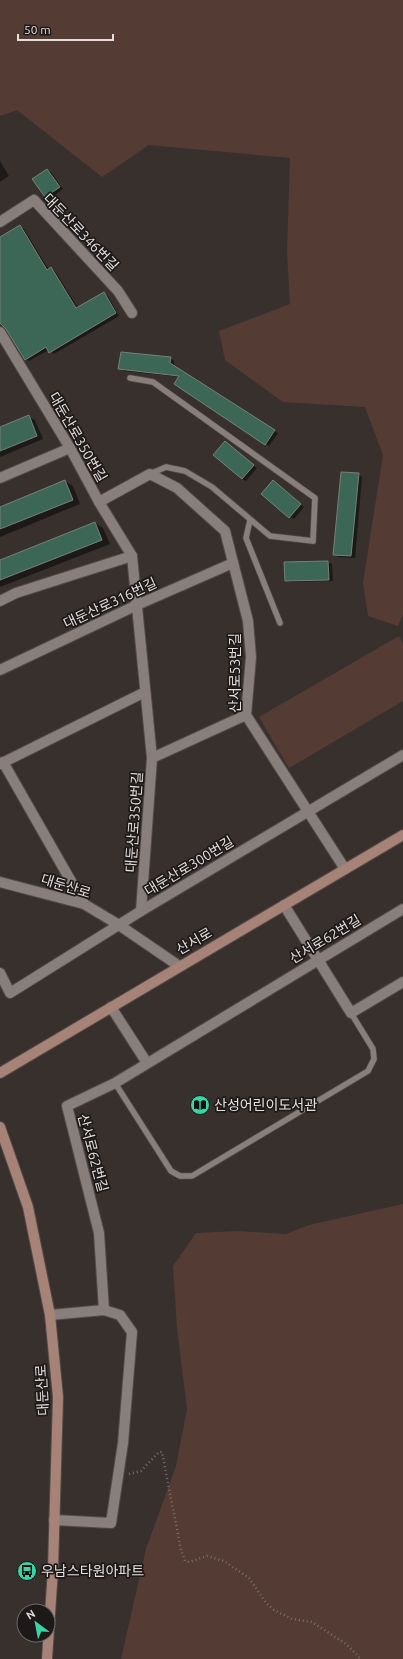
<svg xmlns="http://www.w3.org/2000/svg" width="403" height="1659" viewBox="0 0 403 1659" font-family="Ubuntu,'Noto Sans KR',sans-serif">
  <rect width="100%" height="100%" fill="#38302d"/>
  <!-- green -->
  <g fill="#543c35">
    <polygon points="0,0 403,0 403,615 398,626 368,616 363,583 383,455 365,407 283,402 225,360 219,331 290,304 287,253 290,158 149,145 102,177 17,110 0,116"/>
    <polygon points="399,636 403,643 403,701 289,768 259,717"/>
    <polygon points="403,1204 403,1659 121,1659 146,1549 176,1466 187,1409 177,1328 173,1266 196,1233 238,1231 286,1234 309,1225"/>
  </g>
  <!-- shadow -->
  <g fill="#0007">
    <polygon points="0,161 9,176 0,182"/>
    <polygon points="47,170 51,172 63,189 50,199 46,196"/>
    <polygon points="20,226 24,229 49,270 51,268 55,271 78,308 104,294 108,296 119,316 54,354 49,350 29,361 25,359 7,328 0,321 0,239"/>
    <polygon points="170,358 174,361 174,366 278,433 269,446 180,377 124,371 120,368"/>
    <polygon points="29,417 35,420 43,439 0,457 0,428"/>
    <polygon points="229,445 257,468 246,481 242,479"/>
    <polygon points="358,474 362,477 355,558 338,557 334,554"/>
    <polygon points="65,481 73,486 80,504 0,537 0,508"/>
    <polygon points="273,481 304,507 294,519 290,517"/>
    <polygon points="95,523 103,528 110,544 0,587 0,561"/>
    <polygon points="328,562 332,564 333,581 290,582 286,580 285,563"/>
  </g>
  <!-- building -->
  <g fill="#3c6757" stroke="#77807c">
    <polygon points="47,169 60,187 45,197 32,179"/>
    <polygon points="20,225 47,270 51,267 76,308 104,292 116,313 49,353 46,347 25,360 6,329 0,323 0,237"/>
    <polygon points="121,352 171,357 170,363 275,430 265,445 174,384 179,376 118,369"/>
    <polygon points="29,415 37,436 0,451 0,427"/>
    <polygon points="225,441 254,465 242,479 213,455"/>
    <polygon points="341,472 359,473 351,556 333,555"/>
    <polygon points="65,480 73,500 0,529 0,507"/>
    <polygon points="273,480 301,504 289,518 261,494"/>
    <polygon points="95,522 102,540 0,580 0,560"/>
    <polygon points="328,561 329,580 285,581 284,562"/>
  </g>
  <g fill="none" stroke-linecap="round" stroke-linejoin="round">
    <!-- service casing -->
    <g stroke="#534b49" stroke-width="7">
      <g id="service">
        <polyline points="130,378 153,382 315,498 313,541 270,536 212,487 185,471 166,467 150,474"/>
        <polyline points="250,520 246,538 280,623"/>
        <polyline points="115,1083 171,1171 180,1176 192,1176 368,1071 374,1059 373,1049 351,1013"/>
      </g>
    </g>
    <!-- minor casing -->
    <g stroke="#534b49" stroke-width="12">
      <g id="minor">
        <polyline points="0,222 34,200 118,291 132,313"/>
        <polyline points="0,332 70,448 99,502 132,556 152,758 141,911"/>
        <polyline points="0,478 70,448"/>
        <polyline points="99,502 150,474 177,488 225,531 248,621 251,657 246,715 345,869"/>
        <polyline points="0,601 16,593 132,556"/>
        <polyline points="0,670 137,605 233,563"/>
        <polyline points="152,758 246,715"/>
        <polyline points="3,762 84,904"/>
        <polyline points="0,764 145,692"/>
        <polyline points="0,882 84,904 119,925 179,966"/>
        <polyline points="284,905 351,1013 403,982"/>
        <polyline points="0,973 10,993 141,911 403,755"/>
        <polyline points="111,1007 147,1063"/>
        <polyline points="104,1310 99,1233 67,1106 115,1083 403,909"/>
        <polyline points="50,1315 104,1310 120,1315 132,1332 123,1443 111,1523 54,1520"/>
      </g>
    </g>
    <!-- secondary casing -->
    <g stroke="#534b49" stroke-width="12">
      <g id="secondary">
        <polyline points="0,1073 403,835"/>
        <polyline points="0,1127 28,1207 50,1315 58,1397 53,1569 47,1659"/>
      </g>
    </g>
    <!-- path -->
    <polyline stroke="#77706d" stroke-width="2.5" stroke-dasharray="1 3" stroke-linecap="butt" points="129,1474 141,1471 159,1452 162,1452 181,1550 185,1561 189,1562 207,1556 224,1561 249,1578 266,1603 274,1610 292,1619 312,1622 346,1644 361,1659"/>
    <!-- service -->
    <use href="#service" stroke="#887e7b" stroke-width="5.5"/>
    <!-- minor -->
    <use href="#minor" stroke="#887e7b" stroke-width="10"/>
    <!-- secondary -->
    <use href="#secondary" stroke="#a78277" stroke-width="10"/>
  </g>
  <!-- icons -->
  <defs>
    <g id="library-disc" transform="scale(1)"><circle r="9.5" fill="#3ad4a5" stroke="#1d1918"/><path d="M-6-4Q-3-5.5-.7-3.5V5Q-3 3-6 4ZM6-4Q3-5.5 .7-3.5V5Q3 3 6 4Z" fill="#111"/></g>
    <g id="bus-disc" transform="scale(1)"><circle r="9.5" fill="#3ad4a5" stroke="#1d1918"/><path d="M-5-6H5V4H4V6H2V4H-2V6H-4V4H-5ZM-3.5-4V0h7V-4ZM-3.5 1.2v1.5H-2V1.2ZM2 1.2v1.5H3.5V1.2Z" fill="#111"/></g>
  </defs>
  <g fill-rule="evenodd">
    <use href="#library-disc" x="200" y="1105"/>
    <use href="#bus-disc" x="27" y="1571"/>
  </g>
  <g text-anchor="middle" stroke-width="3.5" stroke-linejoin="round" paint-order="stroke">
    <!-- street labels -->
    <g font-size="14" fill="#e4dedc" stroke="#1d1918">
      <text transform="translate(81 232) rotate(46)" y="5">대둔산로346번길</text>
      <text transform="translate(78 437) rotate(60)" y="5">대둔산로350번길</text>
      <text transform="translate(110 603) rotate(-25)" y="5">대둔산로316번길</text>
      <text transform="translate(235 673) rotate(-90)" y="5">산서로53번길</text>
      <text transform="translate(134 822) rotate(-86)" y="5">대둔산로350번길</text>
      <text transform="translate(189 866) rotate(-31)" y="5">대둔산로300번길</text>
      <text transform="translate(66 886) rotate(17)" y="5">대둔산로</text>
      <text transform="translate(325 939) rotate(-31)" y="5">산서로62번길</text>
      <text transform="translate(194 941) rotate(-30)" y="5">산서로</text>
      <text transform="translate(93 1153) rotate(75)" y="5">산서로62번길</text>
      <text transform="translate(42 1390) rotate(-93)" y="5">대둔산로</text>
    </g>
    <!-- poi labels -->
    <g font-size="14" fill="#e4dedc" stroke="#1d1918" text-anchor="start">
      <text x="214" y="1110">산성어린이도서관</text>
      <text x="41" y="1576">우남스타원아파트</text>
    </g>
  </g>
  <!-- north arrow -->
  <g transform="translate(36 1623) rotate(328)"><circle r="19" fill="#1d1918" stroke="#6d6866"/>
  <path d="M0-3L7 15L0 10L-7 15Z" fill="#3ad4a5"/>
  <text y="-6" font-size="11" font-weight="bold" text-anchor="middle" fill="#e4dedc">N</text>
  </g>
  <!-- scale -->
  <path d="M18 34v6h95v-6" fill="none" stroke="#e4dedc" stroke-width="2"/>
  <text x="24" y="34" font-size="12" fill="#e4dedc" stroke="#1d1918" stroke-width="3" paint-order="stroke">50 m</text>
</svg>
